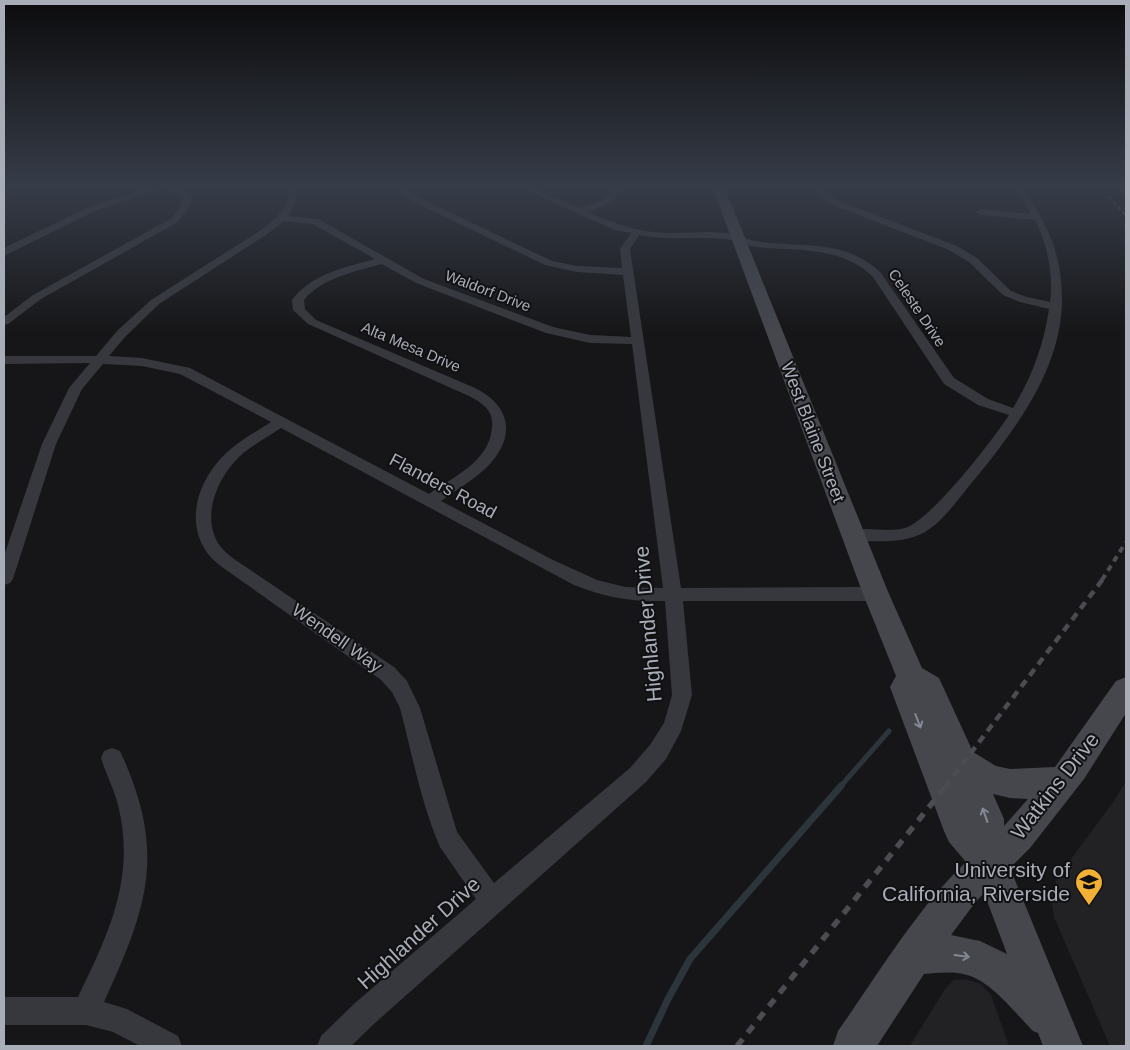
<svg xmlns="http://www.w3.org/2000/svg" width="1130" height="1050" viewBox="0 0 1130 1050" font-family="Helvetica,sans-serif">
  <rect width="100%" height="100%" fill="#161618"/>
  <!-- built -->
  <g fill="#222225">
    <polygon points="1126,781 1126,1046 1110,1046 1054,917 1051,896 1057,878 1114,801"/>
    <polygon points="965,979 981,984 991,995 1009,1046 910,1046 945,989 954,980"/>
  </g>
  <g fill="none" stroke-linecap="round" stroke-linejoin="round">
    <!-- stream-far1 -->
    <polyline stroke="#2c353c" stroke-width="5" points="840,787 889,731"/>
    <!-- stream -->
    <polyline stroke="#2c353c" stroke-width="7" points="646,1046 668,999 690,959 841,786"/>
    <!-- street -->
    <g fill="#37383d" fill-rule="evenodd">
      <polygon points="154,186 175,186 191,195 190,205 178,222 41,299 8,324 4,325 4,317 33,295 172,218 181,205 183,196 166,187 97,210 8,254 4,255 4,248 91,206"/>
      <path d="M286,186H294C298,197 294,206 288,216L318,219L424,279L553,327L590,335L631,337L623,275L577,272L545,265L410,200L392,186H401L416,196L552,261L577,266L622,268L620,249L631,233L615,230L516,186H527L579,208C593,204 608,201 614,186H622C617,202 602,207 587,212C609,221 629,229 653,232C676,235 701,230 725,233C735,234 745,239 755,241C799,249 844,237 881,273L954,378L988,399L1013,408C1032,377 1044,344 1049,309L1020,302L1003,295L969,262L949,250L833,205L820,197L812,186H820L826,193L839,201L957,246L977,258L1011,291L1027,297L1050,302C1054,276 1047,243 1035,220L981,215L976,212L981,209L1031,214L1013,186H1021C1047,224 1061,250 1062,297C1063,369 1013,433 969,486C956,502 943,521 925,532C904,544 877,541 854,541L848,539L846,535L848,531C867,526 887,533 905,528C931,520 993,440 1009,415L978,405L944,384L873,277C842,246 797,251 757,247C746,246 735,240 724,239C696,236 667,241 639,235L630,249L681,588L876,587L882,589L885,594L882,599L876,601H683L692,695L681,731L666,759L646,782L375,1023L351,1046H317L321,1036L355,1003L476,899L440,847C421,803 412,754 400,708L392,692L380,679L222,567C217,563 212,559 208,554C182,519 201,473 232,448C244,438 258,431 271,422L180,374L142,366L103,364L82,389L56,444L13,579L10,583L4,585V556L42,444L69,388L90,363L4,364V356H96L117,331L151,300L261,230L278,216L286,205L288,192ZM284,221L313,224L375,259C346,267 311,274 292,300L293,310L308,324L469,396C483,403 494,411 492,428C489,462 453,477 429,494L190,368L142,358L109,356L125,337L159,304L267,234ZM382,264L416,283L546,333L590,343L632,344L663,588L625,587L597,580L553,560L441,501C456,490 472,481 485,469C516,439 513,407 475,388L316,320L305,309L304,300C322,278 356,271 382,264ZM281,428L574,585C604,597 632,602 665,601L672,695L664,723L650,745L630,768L494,883L457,832L420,708L407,681L394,667L234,559C229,555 224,551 220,546C200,517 217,478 240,456C252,445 268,437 281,428Z"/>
      <path d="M112,748L120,751C167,852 148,906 104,1002L127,1009L178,1036L182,1046H140L113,1032L86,1025H4V997H78C109,933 136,877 118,805C114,789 106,774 101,758L104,751Z"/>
    </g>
    <!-- secondary -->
    <path fill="#45474d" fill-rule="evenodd" d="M712,186H724L889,594L922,668L939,678L973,752L996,766L1010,769L1055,767L1116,681L1126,677V713L1084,779L1030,848L1010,868L1083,1046H1043L1038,1033L1033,1031C1016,1014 991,981 967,975C953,971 938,973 924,974L877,1046H833L838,1031C876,977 918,907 966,862L949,842L944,831L890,687L896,676L863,594ZM993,794L1010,798L1028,799L1004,826V819ZM984,893L1007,954L980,941L951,935L974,904Z"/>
    <!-- rail-far3 -->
    <polyline stroke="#4a4c52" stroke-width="2.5" stroke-dasharray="4 3" stroke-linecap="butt" points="1099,186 1126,216"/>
    <!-- rail-far2 -->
    <polyline stroke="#4a4c52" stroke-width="4" stroke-dasharray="6 5" stroke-linecap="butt" points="1102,580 1126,542"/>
    <!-- rail-far1 -->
    <polyline stroke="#4a4c52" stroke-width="4.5" stroke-dasharray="8 6" stroke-linecap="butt" points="945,787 1103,579"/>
    <!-- rail -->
    <polyline stroke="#4a4c52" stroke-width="5.5" stroke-dasharray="9 8" stroke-linecap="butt" points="737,1046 946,786"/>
  </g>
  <!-- one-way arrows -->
  <defs><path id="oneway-shaft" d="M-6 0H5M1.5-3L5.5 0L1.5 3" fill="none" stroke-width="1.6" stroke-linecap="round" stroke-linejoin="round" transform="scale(1.25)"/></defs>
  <g stroke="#858993">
    <use href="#oneway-shaft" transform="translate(918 721) rotate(69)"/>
    <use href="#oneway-shaft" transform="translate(985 815) rotate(-109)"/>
    <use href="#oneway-shaft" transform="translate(962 956) rotate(8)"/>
  </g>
  <!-- sky -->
  <linearGradient id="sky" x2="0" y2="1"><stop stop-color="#0c0c0d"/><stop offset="0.56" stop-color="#363c48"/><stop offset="1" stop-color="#363c48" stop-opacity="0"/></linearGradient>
  <rect width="1130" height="333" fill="url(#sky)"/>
  <!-- icons -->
  <defs>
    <g id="university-pin" transform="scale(1.4375)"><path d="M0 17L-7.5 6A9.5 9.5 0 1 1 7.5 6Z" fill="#f2b134" stroke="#111113"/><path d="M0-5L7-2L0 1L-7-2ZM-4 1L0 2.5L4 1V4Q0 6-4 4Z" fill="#111"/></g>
  </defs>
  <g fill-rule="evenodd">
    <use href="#university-pin" x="1089" y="882"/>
  </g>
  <g text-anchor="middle" stroke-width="4" stroke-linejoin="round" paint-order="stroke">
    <!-- far-street labels -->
    <g font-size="15" fill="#a8adb8" stroke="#111113">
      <text transform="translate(488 291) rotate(21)" y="5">Waldorf Drive</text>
      <text transform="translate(917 308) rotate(56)" y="5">Celeste Drive</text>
      <text transform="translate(411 347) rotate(23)" y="5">Alta Mesa Drive</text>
    </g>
    <!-- street labels -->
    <g font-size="18" fill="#a8adb8" stroke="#111113">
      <text transform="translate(813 432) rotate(69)" y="6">West Blaine Street</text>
      <text transform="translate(443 486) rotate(28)" y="6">Flanders Road</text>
      <text transform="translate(337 638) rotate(35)" y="6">Wendell Way</text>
    </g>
    <!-- near-street labels -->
    <g font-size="21" fill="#a8adb8" stroke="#111113">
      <text transform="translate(648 624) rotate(-95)" y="7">Highlander Drive</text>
      <text transform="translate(1055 786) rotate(-52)" y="7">Watkins Drive</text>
      <text transform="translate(419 933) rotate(-42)" y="7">Highlander Drive</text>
    </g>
    <!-- near-poi labels -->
    <g font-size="21" fill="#a8adb8" stroke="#111113" text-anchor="end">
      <text x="1070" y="877">University of<tspan x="1070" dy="24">California, Riverside</tspan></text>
    </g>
  </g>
  <!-- border -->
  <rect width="1130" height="1050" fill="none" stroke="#a8adb8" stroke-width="10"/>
</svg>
